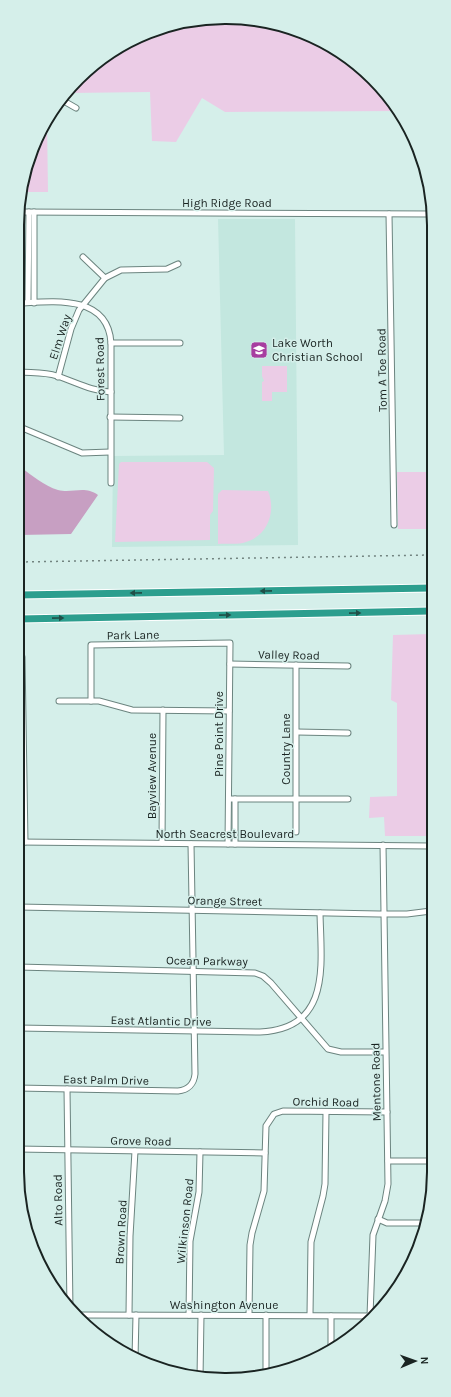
<svg xmlns="http://www.w3.org/2000/svg" width="451" height="1397" viewBox="0 0 451 1397" font-family="Karla,sans-serif">
  <rect width="100%" height="100%" fill="#d5efea"/>
  <!-- built -->
  <polygon fill="#c3e7df" points="218,219 295,219 298,545 112,547 113,456 224,455"/>
  <!-- green -->
  <g fill="#ebcce6">
    <polygon points="185,21 266,21 330,45 382,88 398,111 225,112 202,98 176,142 152,141 150,92 69,93 110,52"/>
    <polygon points="47,121 48,192 21,192 21,185"/>
    <polygon points="262,366 287,366 287,392 272,392 272,401 262,401 262,382 264,381 262,376"/>
    <polygon points="121,462 207,462 214,468 213,511 210,515 210,540 115,542 119,464"/>
    <polygon points="397,472 432,472 431,529 398,529"/>
    <path d="M222,490L268,491C276,510 269,535 246,542C238,545 227,543 218,544V494Z"/>
    <polygon points="431,634 431,836 385,836 384,817 369,818 370,797 397,796 397,703 391,700 393,635"/>
  </g>
  <!-- water -->
  <path fill="#c79fc2" d="M20,467C32,475 44,486 58,490C72,494 84,485 98,495L71,534L20,535Z"/>
  <g fill="none" stroke-linecap="round" stroke-linejoin="round">
    <!-- minor casing -->
    <g stroke="#6b847f" stroke-width="7">
      <g id="minor">
        <polyline points="62,100 76,108"/>
        <polyline points="21,212 432,214"/>
        <polyline points="389,214 394,525"/>
        <polyline points="83,257 105,278"/>
        <polyline points="28,302 29,212"/>
        <path d="M21,303C55,301 108,295 111,343V483"/>
        <polyline points="34,303 34,212"/>
        <polyline points="111,343 180,343"/>
        <path d="M20,372C33,373 45,372 57,376C76,382 91,391 111,392"/>
        <polyline points="58,377 71,329 79,310 105,278 121,270 167,269 178,264"/>
        <polyline points="110,417 180,418"/>
        <polyline points="20,427 82,453 110,452"/>
        <polyline points="19,654 22,657 25,842"/>
        <polyline points="230,664 348,666"/>
        <polyline points="59,701 99,701 132,710 229,711"/>
        <polyline points="91,701 91,645 230,643 228,844"/>
        <polyline points="297,732 348,733"/>
        <polyline points="229,799 348,799"/>
        <polyline points="235,799 235,844"/>
        <polyline points="296,832 296,665"/>
        <polyline points="18,842 431,846"/>
        <polyline points="162,843 163,710"/>
        <polyline points="18,907 379,914 407,914 431,911"/>
        <polyline points="18,967 255,973 263,976 271,983 328,1049 341,1052 385,1052"/>
        <path d="M18,1028L260,1032C332,1029 321,964 320,913"/>
        <path d="M17,1088L178,1091C188,1090 194,1084 195,1074L191,844"/>
        <polyline points="67,1089 70,1310"/>
        <polyline points="17,1149 265,1153"/>
        <polyline points="388,1161 430,1161"/>
        <polyline points="378,1219 387,1223 425,1223"/>
        <polyline points="76,1315 372,1316"/>
        <polyline points="129,1315 130,1236 135,1151"/>
        <polyline points="189,1315 190,1241 199,1192 200,1152"/>
        <polyline points="249,1315 250,1245 252,1233 264,1191 266,1126 274,1114 283,1111 387,1112"/>
        <polyline points="310,1315 311,1242 323,1196 325,1184 326,1112"/>
        <polyline points="370,1316 373,1235 385,1201 388,1184 383,845"/>
        <polyline points="331,1348 331,1316"/>
        <polyline points="135,1359 136,1315"/>
        <polyline points="266,1374 266,1315"/>
        <polyline points="200,1378 201,1315"/>
      </g>
    </g>
    <!-- highway casing -->
    <g stroke="#fff" stroke-width="9">
      <g id="highway">
        <polyline points="19,595 431,588"/>
        <polyline points="19,619 431,611"/>
      </g>
    </g>
    <!-- minor -->
    <use href="#minor" stroke="#fff" stroke-width="5"/>
    <!-- highway -->
    <use href="#highway" stroke="#2c9e8e" stroke-width="7"/>
    <!-- rail -->
    <polyline stroke="#728480" stroke-width="1.5" stroke-dasharray="2 4" stroke-linecap="butt" points="20,562 431,555"/>
  </g>
  <!-- one-way arrows -->
  <defs><path id="oneway-solid" d="M-6-.8H1V-3.2L6.5 0L1 3.2V.8H-6Z"/></defs>
  <g fill="#204f48">
    <use href="#oneway-solid" transform="translate(266 591) rotate(179)"/>
    <use href="#oneway-solid" transform="translate(136 593) rotate(179)"/>
    <use href="#oneway-solid" transform="translate(355 613) rotate(-1)"/>
    <use href="#oneway-solid" transform="translate(225 615) rotate(-1)"/>
    <use href="#oneway-solid" transform="translate(58 618) rotate(-1)"/>
  </g>
  <!-- icons -->
  <defs>
    <g id="school-square" transform="scale(0.9)"><rect x="-9" y="-9" width="18" height="18" rx="4" fill="#a73ea0" stroke="#d5efea"/><path d="M0-5L7-2L0 1L-7-2ZM-4 1L0 2.5L4 1V4Q0 6-4 4Z" fill="#fff"/></g>
  </defs>
  <g fill-rule="evenodd">
    <use href="#school-square" x="259" y="350"/>
  </g>
  <g text-anchor="middle" stroke-width="3" stroke-linejoin="round" paint-order="stroke">
    <!-- street labels -->
    <g font-size="12" fill="#1a2422" stroke="#d5efea">
      <text x="227" y="207">High Ridge Road</text>
      <text transform="translate(60 337) rotate(-72)" y="4">Elm Way</text>
      <text transform="translate(100 369) rotate(-91)" y="4">Forest Road</text>
      <text transform="translate(382 370) rotate(-91)" y="4">Tom A Toe Road</text>
      <text transform="translate(133 635) rotate(-1)" y="4">Park Lane</text>
      <text transform="translate(289 655) rotate(1)" y="4">Valley Road</text>
      <text transform="translate(219 734) rotate(-90)" y="4">Pine Point Drive</text>
      <text transform="translate(286 749) rotate(-90)" y="4">Country Lane</text>
      <text transform="translate(152 776) rotate(-90)" y="4">Bayview Avenue</text>
      <text x="225" y="838">North Seacrest Boulevard</text>
      <text transform="translate(225 901) rotate(1)" y="4">Orange Street</text>
      <text transform="translate(207 961) rotate(1)" y="4">Ocean Parkway</text>
      <text transform="translate(161 1021) rotate(1)" y="4">East Atlantic Drive</text>
      <text transform="translate(106 1080) rotate(1)" y="4">East Palm Drive</text>
      <text transform="translate(376 1082) rotate(-91)" y="4">Mentone Road</text>
      <text transform="translate(326 1102) rotate(1)" y="4">Orchid Road</text>
      <text transform="translate(141 1141) rotate(1)" y="4">Grove Road</text>
      <text transform="translate(58 1200) rotate(-91)" y="4">Alto Road</text>
      <text transform="translate(185 1221) rotate(-84)" y="4">Wilkinson Road</text>
      <text transform="translate(121 1232) rotate(-87)" y="4">Brown Road</text>
      <text x="224" y="1309">Washington Avenue</text>
    </g>
    <!-- poi labels -->
    <g font-size="12" fill="#1a2422" stroke="#d5efea" text-anchor="start">
      <text x="272" y="347">Lake Worth<tspan x="272" dy="14">Christian School</tspan></text>
    </g>
  </g>
  <!-- crop -->
  <path d="M0 0H451V1397H0ZM225 24H226A201 201 0 0 1 427 225V1172A201 201 0 0 1 226 1373H225A201 201 0 0 1 24 1172V225A201 201 0 0 1 225 24Z" fill="#d5efea" fill-rule="evenodd"/>
  <path fill="none" stroke="#1a2422" stroke-width="2" d="M225 24H226A201 201 0 0 1 427 225V1172A201 201 0 0 1 226 1373H225A201 201 0 0 1 24 1172V225A201 201 0 0 1 225 24Z"/>
  <!-- north arrow -->
  <g transform="translate(415 1361) rotate(88)" stroke="#d5efea" stroke-width="3" paint-order="stroke">
  <path d="M0-3L7 15L0 10L-7 15Z" fill="#1a2422"/>
  <text y="-6" font-size="11" font-weight="bold" text-anchor="middle" fill="#1a2422">N</text>
  </g>
</svg>
